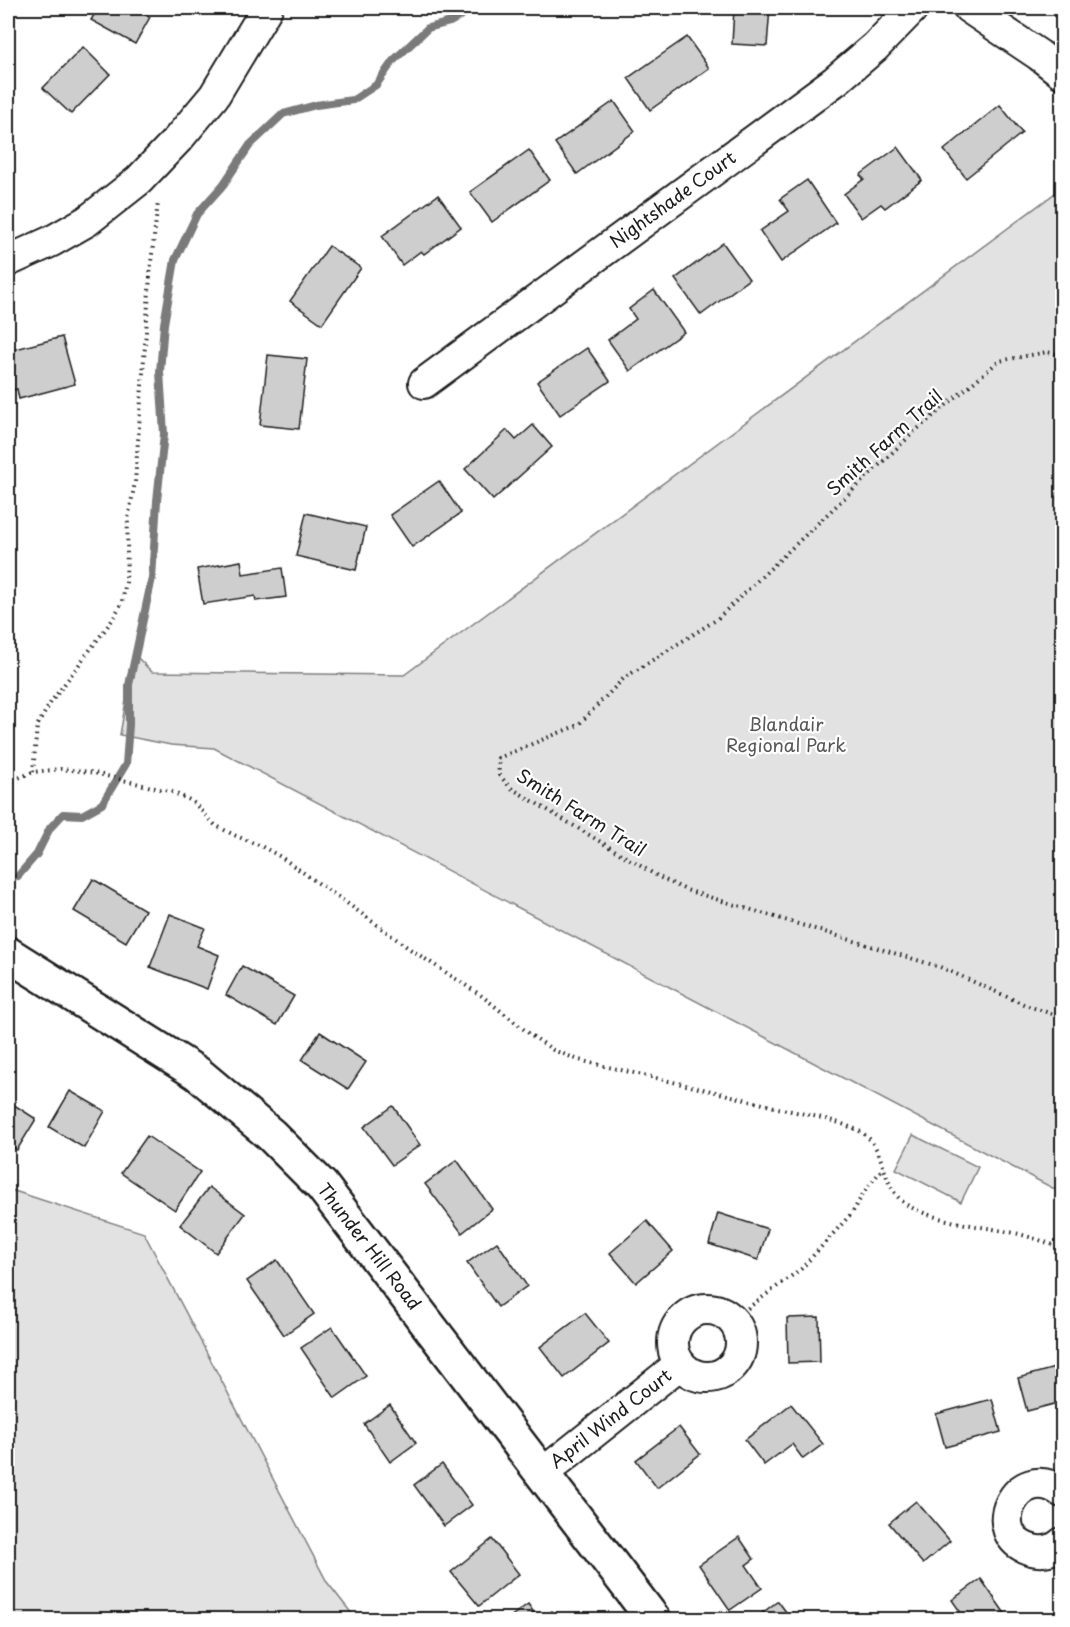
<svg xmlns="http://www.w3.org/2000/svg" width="1070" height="1627" viewBox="0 0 1070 1627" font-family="'Playpen Sans',sans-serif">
  <rect width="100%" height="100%" fill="#fff"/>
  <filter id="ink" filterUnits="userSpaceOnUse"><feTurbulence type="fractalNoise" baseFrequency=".0167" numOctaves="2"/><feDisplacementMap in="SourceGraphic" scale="12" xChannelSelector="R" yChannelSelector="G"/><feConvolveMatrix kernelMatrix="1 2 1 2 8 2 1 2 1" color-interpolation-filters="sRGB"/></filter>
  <g filter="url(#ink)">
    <!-- green -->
    <g fill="#e2e2e2" stroke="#7f7f7f" stroke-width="1.5">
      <polygon points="1062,188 1062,1193 214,748 171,745 120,735 134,654 152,672 404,675"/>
      <polygon points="913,1135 978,1167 961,1202 896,1169"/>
      <polygon points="8,1189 144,1233 327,1582 356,1619 8,1619"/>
    </g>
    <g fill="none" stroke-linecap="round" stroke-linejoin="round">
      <!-- stream -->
      <polyline stroke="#7a7a7a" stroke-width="8" points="18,876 37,854 50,828 63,814 82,815 102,804 126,764 129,725 129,685 152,578 157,501 164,434 160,372 164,324 175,260 197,214 223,185 250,145 283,114 316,105 353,100 376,85 393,61 428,28 450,22 473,8"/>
    </g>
    <!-- building -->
    <g fill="#cecece" stroke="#1c1c1c" stroke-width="1.5">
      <polygon points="98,8 139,8 138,10 150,17 135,44 91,20"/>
      <polygon points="734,8 770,8 767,46 732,44"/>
      <polygon points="687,37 709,68 650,110 628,78"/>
      <polygon points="83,47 110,74 71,114 43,88"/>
      <polygon points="614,101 635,131 577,174 555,143"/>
      <polygon points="1000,105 1022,133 966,178 944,150"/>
      <polygon points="898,147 922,180 885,208 881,204 861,218 844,194 864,179 860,175"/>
      <polygon points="529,150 550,180 492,222 470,192"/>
      <polygon points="807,180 836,223 781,262 760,231 789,211 780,199"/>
      <polygon points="438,195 461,227 424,254 421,251 402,265 382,236"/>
      <polygon points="723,243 749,279 701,315 675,279"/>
      <polygon points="329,246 361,268 322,324 290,301"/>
      <polygon points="654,290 684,332 630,371 608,340 636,319 629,309"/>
      <polygon points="62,337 75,384 19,399 17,389 8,391 8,351"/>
      <polygon points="587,348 610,381 560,415 537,382"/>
      <polygon points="268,355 307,359 299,429 260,425"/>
      <polygon points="533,425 552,447 493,500 465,469 507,430 516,440"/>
      <polygon points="439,481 461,513 412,547 390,515"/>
      <polygon points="306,513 366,527 356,570 296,556"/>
      <polygon points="241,561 243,574 282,568 286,597 256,601 255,596 203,604 197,569"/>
      <polygon points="93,879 145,910 126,942 74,911"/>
      <polygon points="170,914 205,928 197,946 219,955 207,989 150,967"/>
      <polygon points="242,966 294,996 277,1025 226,995"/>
      <polygon points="320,1032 366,1062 348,1089 302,1060"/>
      <polygon points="70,1091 105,1111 84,1148 49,1127"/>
      <polygon points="8,1101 36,1119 17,1150 8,1144"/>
      <polygon points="393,1106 420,1145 392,1165 364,1127"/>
      <polygon points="147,1136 200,1172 175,1210 121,1173"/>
      <polygon points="457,1160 492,1209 462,1233 425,1184"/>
      <polygon points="209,1187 245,1214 216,1253 180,1225"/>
      <polygon points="718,1213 768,1229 758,1260 709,1244"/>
      <polygon points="647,1221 673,1251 636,1283 610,1253"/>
      <polygon points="497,1242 527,1286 498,1307 467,1263"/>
      <polygon points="277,1260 314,1314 284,1335 247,1281"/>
      <polygon points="585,1313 609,1343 564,1378 540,1347"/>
      <polygon points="819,1317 820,1362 788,1363 787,1318"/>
      <polygon points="332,1327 366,1376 335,1398 301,1348"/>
      <polygon points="1062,1366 1062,1402 1027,1411 1018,1378"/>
      <polygon points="992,1399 1001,1432 945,1447 936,1414"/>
      <polygon points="791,1404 823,1444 803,1459 792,1444 764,1465 745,1440"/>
      <polygon points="390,1405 416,1443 390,1462 364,1424"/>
      <polygon points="679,1427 700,1454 657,1488 636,1460"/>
      <polygon points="442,1464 472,1505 444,1526 414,1485"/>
      <polygon points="916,1501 950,1541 923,1564 889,1523"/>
      <polygon points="739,1537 754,1559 746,1565 762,1588 730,1610 699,1565"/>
      <polygon points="492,1539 519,1574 479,1606 451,1572"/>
      <polygon points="981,1579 1008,1618 1006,1620 966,1620 952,1600"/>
      <polygon points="778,1601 792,1620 753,1620"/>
      <polygon points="528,1604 539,1620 506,1620"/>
      <polygon points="552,1611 558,1620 540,1620"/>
    </g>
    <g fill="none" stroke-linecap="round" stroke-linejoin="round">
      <!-- street casing -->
      <g stroke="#1c1c1c" stroke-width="34">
        <g id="street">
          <polyline points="969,8 1039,55 1062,73"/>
          <polyline points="8,261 52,241 87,221 139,180 178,139 214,96 267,8"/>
          <polyline points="424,383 835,81 875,47 913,8"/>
          <circle cx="707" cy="1343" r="34"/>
          <polyline points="543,1473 680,1364"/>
          <path d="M1062,1492C1016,1459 981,1536 1032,1550C1043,1553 1054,1550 1062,1543"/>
        </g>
      </g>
      <!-- secondary casing -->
      <g stroke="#1c1c1c" stroke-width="38">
        <polyline id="secondary" points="8,954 197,1073 271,1135 322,1186 654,1620"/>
      </g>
      <!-- path -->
      <g stroke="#1c1c1c" stroke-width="4" stroke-dasharray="1.5 4.5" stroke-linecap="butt">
        <polyline points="1062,355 1047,352 999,361 914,432 716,620 624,678 578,725 498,758 499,775 511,788 659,877 686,890 940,967 1028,1006 1062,1017"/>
        <polyline points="33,772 37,726 51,702 113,619 122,602 126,582 128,519 135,482 151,263 158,202"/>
        <path d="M8,782L33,772L61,769L90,772L172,792L192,801L215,825L234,835L261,846L281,857L351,906L410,949L482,996L531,1035L553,1050L579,1060C645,1076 712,1090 778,1108C803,1114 834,1119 857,1130C887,1144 879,1181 902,1201C924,1221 989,1227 1019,1234C1034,1238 1048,1243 1062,1248"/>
        <polyline points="733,1319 801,1269 852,1213 866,1189 884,1167"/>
      </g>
      <!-- street -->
      <use href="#street" stroke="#fff" stroke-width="30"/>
      <!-- secondary -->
      <use href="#secondary" stroke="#fff" stroke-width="33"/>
    </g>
  </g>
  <g text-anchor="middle" stroke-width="4.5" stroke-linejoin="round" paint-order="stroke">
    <!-- street labels -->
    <g font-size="18" fill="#1c1c1c" stroke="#fff">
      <text transform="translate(673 200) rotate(-36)" y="6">Nightshade Court</text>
      <text transform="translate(885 443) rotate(-42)" y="6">Smith Farm Trail</text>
      <text transform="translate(581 813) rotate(32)" y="6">Smith Farm Trail</text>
      <text transform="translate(369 1247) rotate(52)" y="6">Thunder Hill Road</text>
      <text transform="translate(611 1419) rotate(-38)" y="6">April Wind Court</text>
    </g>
    <!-- park labels -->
    <g font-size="18" fill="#575757" stroke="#fff">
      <text x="786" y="731">Blandair<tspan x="786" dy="21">Regional Park</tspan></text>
    </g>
  </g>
  <!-- margin -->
  <rect width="1070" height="1627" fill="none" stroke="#fff" stroke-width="30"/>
  <rect x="15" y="15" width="1040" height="1597" fill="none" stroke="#1c1c1c" stroke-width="2" filter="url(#ink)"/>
</svg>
